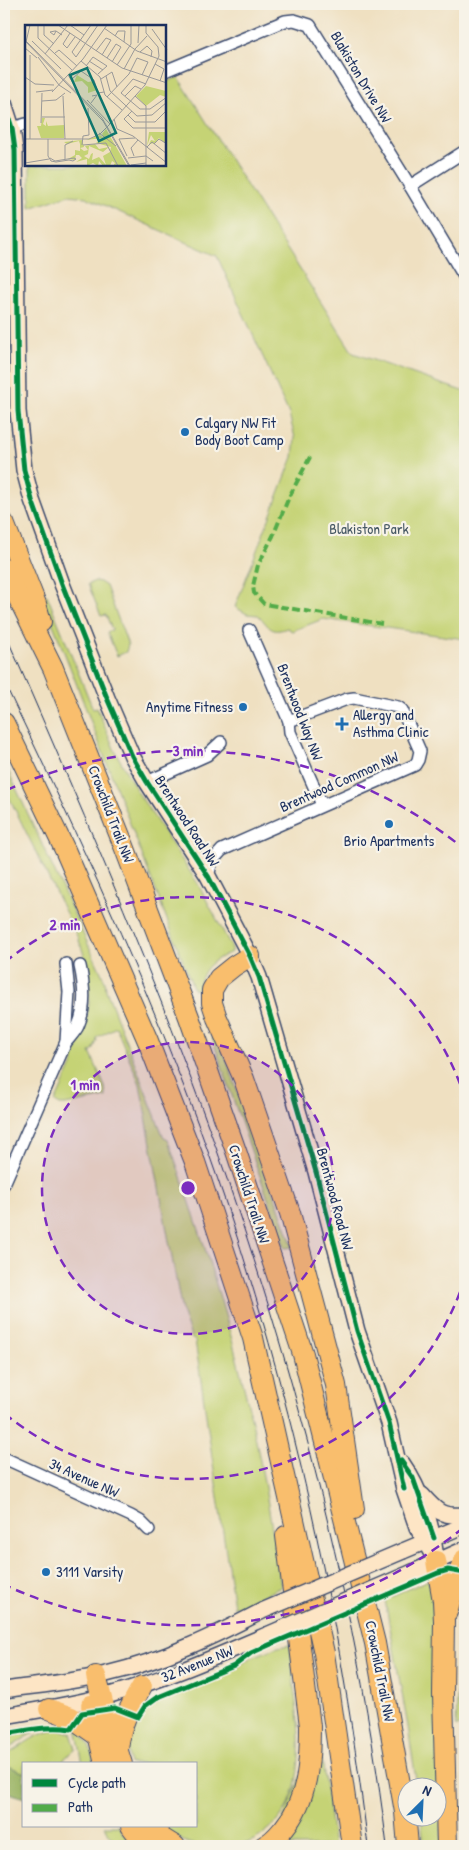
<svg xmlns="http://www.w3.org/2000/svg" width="469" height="1850" viewBox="0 0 469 1850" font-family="'Patrick Hand',sans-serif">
  <rect width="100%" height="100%" fill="#f7f3e8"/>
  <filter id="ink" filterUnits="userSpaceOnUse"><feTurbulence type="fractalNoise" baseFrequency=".02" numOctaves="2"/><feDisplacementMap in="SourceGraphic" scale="10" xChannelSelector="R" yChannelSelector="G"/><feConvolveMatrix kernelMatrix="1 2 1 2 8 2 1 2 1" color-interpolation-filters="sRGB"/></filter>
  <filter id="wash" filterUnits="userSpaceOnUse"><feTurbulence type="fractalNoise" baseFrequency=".0096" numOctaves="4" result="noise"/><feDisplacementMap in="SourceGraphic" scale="20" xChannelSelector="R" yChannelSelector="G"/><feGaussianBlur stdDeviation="1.12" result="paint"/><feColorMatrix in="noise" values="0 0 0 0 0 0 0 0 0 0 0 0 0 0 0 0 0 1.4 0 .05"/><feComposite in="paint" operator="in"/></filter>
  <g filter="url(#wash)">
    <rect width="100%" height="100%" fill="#efe0c1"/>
    <!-- green -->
    <g fill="#c5d375" stroke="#70816a">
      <path d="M178,77L353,353L465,392V639L323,619L292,631L287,628C269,635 269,625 258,615L247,614L235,607L293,457L295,438L289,414L217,256L86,197L69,195L30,208V165H165V82Z"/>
      <polygon points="95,581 100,582 106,586 128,645 126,652 117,656 107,632 112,630 106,615 101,616 88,584"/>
      <path d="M47,595L93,709L97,708L115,751L137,791L198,884L232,948V952C214,959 202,968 199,988L194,990L68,662L42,597Z"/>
      <path d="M4,762L105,981L106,990L164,1138L168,1140C196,1218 222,1297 242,1379C259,1447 271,1517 281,1587L241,1606L234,1607L195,1340L192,1339L182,1312L140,1084L116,1027L96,1038L97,1041L93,1050L90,1052L105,1087L106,1097L65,1105H60L55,1102L74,1061L72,1059C92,1015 96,983 78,938L4,787Z"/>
      <polygon points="217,1037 222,1047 293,1247 285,1248 212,1038"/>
      <polygon points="428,1580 433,1596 442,1846 424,1846 421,1818 436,1818 436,1788 417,1787 408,1727 385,1600"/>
      <polygon points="465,1584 465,1724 456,1727 460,1624"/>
      <path d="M290,1645C292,1659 293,1673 294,1687C300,1734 309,1796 268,1830C256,1841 243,1846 227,1846C191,1846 190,1847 160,1826H196V1764H130L127,1749L130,1717L139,1721L148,1708L159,1700L235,1669L250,1658L278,1647Z"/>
      <path d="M76,1728C88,1739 91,1749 94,1764H83Z"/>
      <path d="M60,1730L71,1733L76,1749L65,1758L62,1764H24V1773L4,1764V1756C26,1745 34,1732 60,1730Z"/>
      <polygon points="33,1733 4,1752 4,1736"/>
      <polygon points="314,1744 320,1744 334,1846 272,1846"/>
      <polygon points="104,1826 118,1826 132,1846 117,1846"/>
    </g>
    <!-- forest -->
    <polygon fill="#9cb566" stroke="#5c7262" points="4,1764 24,1773 24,1798 4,1791"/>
  </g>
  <g filter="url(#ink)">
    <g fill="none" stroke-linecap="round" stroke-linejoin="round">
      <!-- street casing -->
      <g stroke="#3b4a6d" stroke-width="14">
        <g id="street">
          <polyline points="165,71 285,21 294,20 310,25 410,186 465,278"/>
          <polyline points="12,128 26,124"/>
          <polyline points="410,186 465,151"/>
          <polyline points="249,630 289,721 290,732 322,805"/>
          <polyline points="147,782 207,755 221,742"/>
          <polyline points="208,876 212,861 222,850 415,765 418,760 420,751 402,710 398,707 354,698 347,699 289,721"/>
          <polyline points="66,1042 69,992 66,964"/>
          <path d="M4,1184L66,1042C70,1037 76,1031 78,1026C86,1008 84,984 80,966"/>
          <polyline points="4,1458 131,1516 140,1521 149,1530"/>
        </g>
      </g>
      <!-- secondary casing -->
      <g stroke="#3b4a6d" stroke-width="18">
        <g id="secondary">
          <polyline points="4,103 12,128 15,150 18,411 24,470 32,500 62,584 107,698 132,756 147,782 208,876 250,956 259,977 316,1172 357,1331 389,1423 404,1489 417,1527 436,1561"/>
          <path d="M402,1463C421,1490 433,1526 436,1560"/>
          <path d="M422,1495C437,1512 442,1517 465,1515"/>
          <polyline points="403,1551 465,1525"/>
          <polyline points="413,1572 465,1549"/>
          <path d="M4,1690C39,1685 75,1682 110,1673C162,1661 214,1636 262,1611"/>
          <path d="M4,1716C40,1710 77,1704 113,1694C166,1679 217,1656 267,1635"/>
        </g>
      </g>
      <!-- highway casing -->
      <g stroke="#3b4a6d" stroke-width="22">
        <g id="highway">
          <polyline points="4,523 36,604 41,622"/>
          <polyline points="4,569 53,668 124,846 189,1017 237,1154 303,1354 375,1643 405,1812 408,1846"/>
          <polyline points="4,723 65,850 148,1041 195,1162 253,1338 324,1653 352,1846"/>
          <polyline points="250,956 234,966 219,978 212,990 212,1003 217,1018 244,1079 290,1213 336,1385 354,1509"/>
          <polyline points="436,1561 443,1601 444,1621 443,1694 447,1846"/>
          <polyline points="447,1612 459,1572 465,1559"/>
          <polyline points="96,1676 105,1710 122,1764"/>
          <polyline points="91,1705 105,1764"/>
          <polyline points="49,1709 71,1717 98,1736"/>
          <path d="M118,1749C121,1723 129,1708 142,1686"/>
          <polyline points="131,1826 146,1846"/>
          <polyline points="151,1826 162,1838 175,1846"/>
          <path d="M264,1846C273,1842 278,1835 284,1828C308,1799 310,1762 310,1726L286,1536"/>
        </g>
      </g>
      <!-- street -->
      <use href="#street" stroke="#fff" stroke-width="11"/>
      <!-- secondary -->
      <use href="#secondary" stroke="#fde5c5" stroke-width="15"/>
      <!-- highway -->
      <use href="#highway" stroke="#f9be6d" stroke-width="20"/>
      <!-- tram -->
      <g stroke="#1b2f5e" stroke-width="1">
        <path d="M4,631C58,754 112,878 162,1004C269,1274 351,1557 387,1846"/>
        <path d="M4,682C68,815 131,949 184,1087C278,1330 337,1588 368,1846"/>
      </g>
      <!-- secondary-bridge casing -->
      <g stroke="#3b4a6d" stroke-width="18" stroke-linecap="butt">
        <g id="secondary-bridge">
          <polyline points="262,1611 403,1551"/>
          <polyline points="267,1635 413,1572"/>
        </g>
      </g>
      <!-- secondary-bridge -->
      <use href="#secondary-bridge" stroke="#fde5c5" stroke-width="15"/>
      <!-- quiet -->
      <polyline stroke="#52ab49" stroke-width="4" stroke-dasharray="8 4" stroke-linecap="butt" points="310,457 289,497 273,536 258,565 253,586 254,593 264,604 382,624"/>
      <!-- cycleway casing -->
      <g stroke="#f7f3e8" stroke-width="8">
        <g id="cycleway">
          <polyline points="4,103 12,128 15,150 18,411 24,470 32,500 62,584 107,698 132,756 147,782 208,876 250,956 259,977 316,1172 357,1331 389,1423 404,1489"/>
          <polyline points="401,1461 413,1478 434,1538"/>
          <path d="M4,1734C26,1731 49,1725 71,1729L82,1713L115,1708L138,1717L145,1706L156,1698L234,1666L251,1653L269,1645L438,1573L448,1570L465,1573"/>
        </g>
      </g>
      <!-- cycleway -->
      <use href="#cycleway" stroke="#00873e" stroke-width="5"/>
    </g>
  </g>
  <!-- distance rings -->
  <circle cx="188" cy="1188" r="146" fill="#7b2cbf" fill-opacity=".12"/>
  <g fill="none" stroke="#7b2cbf" stroke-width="2.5" stroke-dasharray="9 6">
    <circle cx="188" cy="1188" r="146"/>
    <path d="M465 1278A291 291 0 0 1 5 1414M5 962A291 291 0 0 1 465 1098"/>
    <path d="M463 1528A437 437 0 0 1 7 1586M7 790A437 437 0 0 1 463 848"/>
  </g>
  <!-- markers -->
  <g fill="#1f6fb2" stroke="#f7f3e8" stroke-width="2">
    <circle cx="185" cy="432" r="5"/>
    <circle cx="243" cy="707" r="5"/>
    <path d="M339.5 716.5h5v5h5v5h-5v5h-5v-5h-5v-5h5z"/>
    <circle cx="389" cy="824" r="5"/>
    <circle cx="46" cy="1572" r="5"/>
  </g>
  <g text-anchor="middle" stroke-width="4.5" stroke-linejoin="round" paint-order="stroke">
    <!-- street labels -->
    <g font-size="15" fill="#1b2f5e" stroke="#f7f3e8">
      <text transform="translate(361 77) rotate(59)" y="5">Blakiston Drive NW</text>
      <text transform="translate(300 712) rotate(69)" y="5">Brentwood Way NW</text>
      <text transform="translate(339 782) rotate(-24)" y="5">Brentwood Common NW</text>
      <text transform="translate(111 814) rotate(69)" y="5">Crowchild Trail NW</text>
      <text transform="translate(187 821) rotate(57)" y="5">Brentwood Road NW</text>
      <text transform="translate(249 1194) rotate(72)" y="5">Crowchild Trail NW</text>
      <text transform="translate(335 1199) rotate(75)" y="5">Brentwood Road NW</text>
      <text transform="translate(84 1478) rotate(24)" y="5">34 Avenue NW</text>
      <text transform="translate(197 1664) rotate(-22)" y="5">32 Avenue NW</text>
      <text transform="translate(380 1671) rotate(79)" y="5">Crowchild Trail NW</text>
    </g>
    <!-- poi labels -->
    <g font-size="15" fill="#1b2f5e" stroke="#f7f3e8" text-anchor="start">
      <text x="195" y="428">Calgary NW Fit<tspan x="195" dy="17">Body Boot Camp</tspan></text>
      <text x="233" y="712" text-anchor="end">Anytime Fitness</text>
      <text x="353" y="720">Allergy and<tspan x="353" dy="17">Asthma Clinic</tspan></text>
      <text x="389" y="846" text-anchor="middle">Brio Apartments</text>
      <text x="56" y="1577">3111 Varsity</text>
    </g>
    <!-- park labels -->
    <g font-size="15" fill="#465864" stroke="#f7f3e8">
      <text x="369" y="534">Blakiston Park</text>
    </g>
  </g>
  <!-- overview -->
  <g transform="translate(25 25)">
    <rect width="141" height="141" fill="#efe0c1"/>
    <path d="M52,50L63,57L69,56L72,65L63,68V62L57,56L49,57ZM121,61L141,66V72L135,70L121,81L111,71ZM17,93H20L18,99L21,101V96L23,101L39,100V113H16L12,101H16ZM81,104L102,141H88L90,138L87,136L85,141H78L74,136L73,141L68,138L62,141V134L51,137L57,133L54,130H51L50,135L43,134L50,130V125L55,126V119L54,116L42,119L39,117L57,115L59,122L55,123L59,126L63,125L60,121L70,119L74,124L84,122L78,127L64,121L63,129L59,131L64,134L66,129L68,128L67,135L74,132L81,140L78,131L85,127L86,122L71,118L78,113L61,115L75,110L80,114L77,109ZM124,107H141V119L134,113L130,118L124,119L126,115L130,116L126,110L122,121Z" fill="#c5d375"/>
    <path fill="none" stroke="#9a9999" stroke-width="1" d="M13,0V13L47,45M19,0V10L29,19M33,0L97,43L142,58M45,0L59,10M66,0L47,27L51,32L73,0M79,3L112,26L142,37M127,4L142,25M31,6L29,10L25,7L30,6H31L37,10M45,8L38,19L42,23L50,12M90,11L93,6H100L99,17M0,15L77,93L105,141M0,16L78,96L104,141M7,16L36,44M1,17L5,0M113,18L114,0M0,23L12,33M71,26L81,13L86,15L77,30M115,27L122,21L127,26L126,32M30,28L34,25L52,41M20,29L43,0M5,30V114M13,32L34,60L46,68M82,33L91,19L96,22L87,37M56,36L75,52L80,70L97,85M64,36L78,45M130,39L139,44L135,56M92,40L106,19V0M61,41L68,32L82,41L73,49M99,44L110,24L122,11M43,50L53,66M81,51L85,66L112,91L127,90L142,77M0,52L10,59L29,60M47,54L56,46L69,55L73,68L79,67M76,54L87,47L92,62M121,59L108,54L96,68L115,84H125L142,72M11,67L28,65M27,67L58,34L82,0M38,71L40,114M100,71L110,61L116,64M110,71L121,81V141M82,72L104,49L112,33L123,37L117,50M62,75L85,99M17,76L31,75L40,68M66,78L72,70L67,71M107,86L99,94L108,103H142M103,90L110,97H130L140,87M17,92H40M89,94L92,104L108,111L142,138M16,98L17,68M85,99L120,60L134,31L133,22L121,8V0M74,108L91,121M0,114H64L75,109L85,99M23,114V131L26,136L31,137L44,135L48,136L51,134L49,133L30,136L25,133M129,119L134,114L142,119M57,120L58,111L64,110L63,83M58,120L81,118L93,141M122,122L127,117L142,129M102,131L94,114L110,113M109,131L106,123L113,115M103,133L121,131L128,136M40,134V120L48,116M0,138L24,134M106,140L121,138"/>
    <path fill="#0f766e" fill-opacity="0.15" stroke="#0f766e" stroke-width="2.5" d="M62,43L91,108L74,116L45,50Z"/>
    <rect width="141" height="141" fill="none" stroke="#1b2f5e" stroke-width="2.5"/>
  </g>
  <circle cx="188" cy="1188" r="8" fill="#7b2cbf" stroke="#f7f3e8" stroke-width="2.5"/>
  <g font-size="15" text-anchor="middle" font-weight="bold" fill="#7b2cbf" stroke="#f7f3e8" stroke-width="4.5" stroke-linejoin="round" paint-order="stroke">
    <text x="188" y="756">3 min</text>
    <text x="65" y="930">2 min</text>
    <text x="85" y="1090">1 min</text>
  </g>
  <!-- margin -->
  <rect width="469" height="1850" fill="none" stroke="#f7f3e8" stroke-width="20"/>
  <!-- legend -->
  <rect x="22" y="1762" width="175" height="65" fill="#f7f3e8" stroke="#9fa5b1"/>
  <rect x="32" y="1779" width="25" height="8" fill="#00873e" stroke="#9fa5b1"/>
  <text x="68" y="1788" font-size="15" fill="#1b2f5e">Cycle path</text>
  <rect x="32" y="1804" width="25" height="8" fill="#52ab49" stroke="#9fa5b1"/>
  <text x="68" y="1812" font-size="15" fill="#1b2f5e">Path</text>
  <!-- north arrow -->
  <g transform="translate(422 1802) rotate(24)"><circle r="24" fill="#f7f3e8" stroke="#9fa5b1"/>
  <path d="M0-4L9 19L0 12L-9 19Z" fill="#1f6fb2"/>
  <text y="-8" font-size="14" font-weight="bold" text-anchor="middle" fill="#1b2f5e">N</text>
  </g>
</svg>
